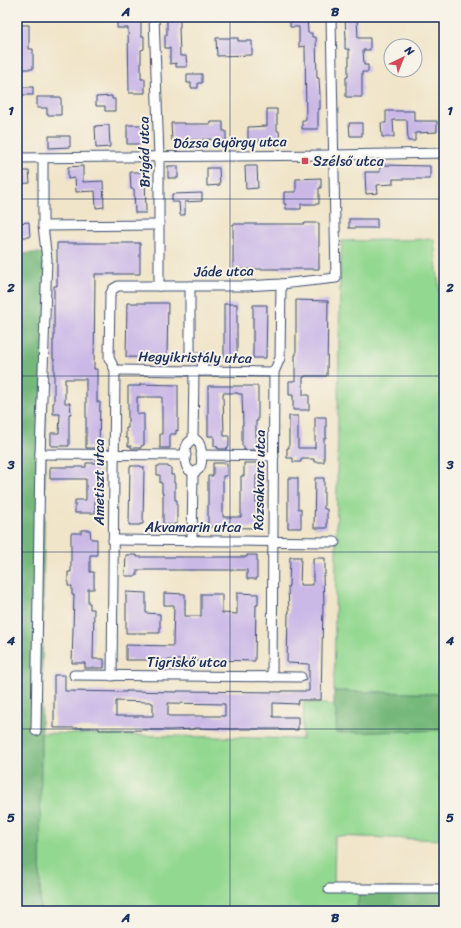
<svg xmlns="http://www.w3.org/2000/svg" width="461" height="928" viewBox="0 0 461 928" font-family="Sriracha,sans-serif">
  <rect width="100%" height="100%" fill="#f7f3e8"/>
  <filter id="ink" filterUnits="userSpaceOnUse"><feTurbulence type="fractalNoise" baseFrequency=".025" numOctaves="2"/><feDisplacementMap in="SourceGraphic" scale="8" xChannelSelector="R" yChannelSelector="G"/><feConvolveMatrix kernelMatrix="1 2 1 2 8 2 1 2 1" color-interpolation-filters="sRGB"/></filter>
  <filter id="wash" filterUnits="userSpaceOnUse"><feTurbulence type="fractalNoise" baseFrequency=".012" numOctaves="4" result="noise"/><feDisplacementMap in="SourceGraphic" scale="16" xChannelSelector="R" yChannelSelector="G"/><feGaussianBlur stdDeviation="0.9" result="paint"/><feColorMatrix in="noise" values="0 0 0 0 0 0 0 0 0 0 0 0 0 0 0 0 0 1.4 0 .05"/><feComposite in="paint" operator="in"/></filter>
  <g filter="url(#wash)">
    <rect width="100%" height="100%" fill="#f0e5c9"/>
    <!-- green -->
    <g fill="#93d890" stroke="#578477">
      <polygon points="434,239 443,326 444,327 444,694 334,691 340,275 342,241"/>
      <polygon points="304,702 334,705 336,711 337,733 444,730 444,840 335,836 334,887 361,888 356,911 40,911 41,733 302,739"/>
    </g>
    <!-- forest -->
    <g fill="#76b87a" stroke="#48746c">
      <polygon points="35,253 48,254 41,733 40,911 17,911 17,254"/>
      <polygon points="334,691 444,694 444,730 336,733 336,711 334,705"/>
      <polygon points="361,888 444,889 444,911 356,911"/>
    </g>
    <g id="blocks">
      <!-- building -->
      <g fill="#cab9e7" fill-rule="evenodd">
        <polygon points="117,17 141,17 141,36 144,36 144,49 141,50 141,79 145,79 145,93 129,93 128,28 117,28"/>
        <polygon points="167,17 180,17 180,27 179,27 180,56 186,56 187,67 176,67 176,63 170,64 170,48 165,48 165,35 167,35"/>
        <polygon points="290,17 307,17 308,33 312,33 312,37 316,37 317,78 319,78 320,95 320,109 318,109 318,129 302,129 302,120 306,120 305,46 299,47 299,27 290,27"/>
        <polygon points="345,17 357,17 358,38 370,38 370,50 363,50 364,65 368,65 368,72 362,72 362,97 346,97 346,77 348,77 348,65 349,65 349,49 345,49 345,39 346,39"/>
        <polygon points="17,25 29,25 29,49 33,49 33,69 18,69 18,66 17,66"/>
        <polygon points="216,38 238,38 238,41 252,41 252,55 217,56"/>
        <polygon points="187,74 202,74 202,83 198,83 198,88 191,88 191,83 187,83"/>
        <rect x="17" y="87" width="16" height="8"/>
        <polygon points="112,96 112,99 115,99 115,111 105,111 105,106 96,106 96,97"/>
        <polygon points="37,97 61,97 61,115 47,115 47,108 37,108"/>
        <polygon points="267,109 277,109 277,131 279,131 280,141 248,141 248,127 267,126"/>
        <polygon points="386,111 414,111 414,121 437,121 437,132 415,133 415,141 408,141 407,120 393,120 394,137 382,137 381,123 386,123"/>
        <polygon points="211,122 223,122 223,131 226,131 226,140 211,140 211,139 172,141 171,123 184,123 184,124 211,124"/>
        <polygon points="349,123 362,123 362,136 350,136"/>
        <polygon points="109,125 110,147 96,148 95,126"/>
        <polygon points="127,125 142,125 142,129 145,130 147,134 145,138 142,139 142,144 127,144"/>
        <polygon points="49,136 70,136 70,147 49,148"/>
        <polygon points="380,165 430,166 430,179 393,179 393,184 377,185 378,193 366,194 365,172 380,172"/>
        <polygon points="83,166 83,182 103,181 104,207 96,208 95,191 76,192 75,178 68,179 68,167"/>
        <rect x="168" y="166" width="10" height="12"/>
        <polygon points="245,166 257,166 258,188 246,189"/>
        <polygon points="207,168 219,168 220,185 207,186"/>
        <polygon points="17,171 29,171 30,183 17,184"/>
        <polygon points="130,172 145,172 146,213 135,213 134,189 131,189"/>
        <polygon points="321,178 321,188 319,188 319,204 301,204 301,209 286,209 286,204 284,204 284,192 296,192 296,179"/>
        <polygon points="202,193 202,201 185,202 185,215 180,215 179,202 172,202 172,194"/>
        <rect x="349" y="219" width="28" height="9"/>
        <polygon points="29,222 30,237 19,237 19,223"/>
        <polygon points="305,223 319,223 319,269 233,269 233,224 305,224"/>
        <polygon points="57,243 140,243 140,274 95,274 94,369 97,369 97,402 100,402 99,448 86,448 86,379 65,379 65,403 70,403 71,414 69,414 69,446 51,446 51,433 59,433 60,414 53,414 53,403 54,403 54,359 53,359 53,340 54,340 54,286 57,286"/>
        <polygon points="296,300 328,301 327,376 305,376 305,377 303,377 303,395 309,395 309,410 293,410 293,395 289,395 289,381 295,381 295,355 296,355"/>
        <polygon points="127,303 168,303 167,358 126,357"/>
        <rect x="224" y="304" width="13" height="54"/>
        <polygon points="253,305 267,305 266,358 253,358"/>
        <polygon points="140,384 178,385 178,431 176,430 176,434 170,434 170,448 160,448 160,434 162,434 162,397 137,397 137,414 144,414 144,445 141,446 141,448 131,448 131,446 128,446 128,438 126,438 126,428 128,428 128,386 140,386"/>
        <polygon points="208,386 258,386 258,421 256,421 256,446 254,446 254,450 244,450 244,446 242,446 242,425 243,425 242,394 238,394 238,393 223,393 224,436 229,436 229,447 227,447 227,449 218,449 218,447 216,447 216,446 214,446 214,436 208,436"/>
        <polygon points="289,416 298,416 298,448 315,448 315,417 326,417 326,438 324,438 324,462 314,462 314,459 301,459 301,462 293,462 293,458 287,458 287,448 289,448"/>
        <polygon points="86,463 99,463 99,492 95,492 95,513 75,513 75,500 86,500 86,479 50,479 50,467 86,467"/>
        <polygon points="213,463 227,463 227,476 223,476 223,517 241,517 241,476 244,476 244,463 258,463 258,476 256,476 256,528 208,527 208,476 213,476"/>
        <polygon points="130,466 141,466 141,467 144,467 143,524 140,524 140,525 129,525"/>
        <polygon points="157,466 168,466 168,467 171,468 171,475 174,475 174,483 175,483 175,500 177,500 177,524 174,524 174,525 163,525 163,493 162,493 162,483 160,483 160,475 157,475"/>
        <polygon points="288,478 298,478 298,509 301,509 301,528 288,528"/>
        <polygon points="315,478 324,478 324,509 327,509 327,528 314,528"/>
        <polygon points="81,530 90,530 91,539 97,539 97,555 90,555 90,572 94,572 94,589 88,589 88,603 90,603 90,609 94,609 93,659 104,659 104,668 85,668 85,663 72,663 74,595 72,595 72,586 68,586 68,572 71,572 71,533 81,533"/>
        <polygon points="126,555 137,555 137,557 247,557 247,555 257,555 257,579 247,579 247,570 137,570 137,576 125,576"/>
        <path d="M290,557H301L300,585H313V558H325V575H323L324,604H323L321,700H299L298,704L273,703V717H298V730H280V729H230L194,728V729L170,730H99V728H54V675H65V691L126,692V691L177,692V691L282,692V691H309V664L287,663L288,613H289L288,586H289ZM116,701L151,702V703H153V716H116ZM168,703L225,704V716H168Z"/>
        <polygon points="126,592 146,593 146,613 160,614 160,633 126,633"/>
        <polygon points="164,593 185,594 185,616 201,616 201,594 222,594 222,613 237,614 237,593 258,594 258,605 256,605 255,661 210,660 210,661 197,661 197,660 126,660 126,645 173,646 173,643 174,605 164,605"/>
      </g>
    </g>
  </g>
  <g filter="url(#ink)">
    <use href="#blocks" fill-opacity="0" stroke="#3b4a6e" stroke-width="1"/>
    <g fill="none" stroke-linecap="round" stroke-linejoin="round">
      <!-- minor casing -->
      <g stroke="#3b4a6e" stroke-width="11">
        <g id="minor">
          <polyline points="154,17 159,157 159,286"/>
          <polyline points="17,158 334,155 444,153"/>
          <polyline points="43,226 159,225"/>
          <polyline points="190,286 190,357 203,357 202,371"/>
          <polyline points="115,370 274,372"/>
          <polyline points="40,454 186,455"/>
          <polyline points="201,455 274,456"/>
          <path d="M193,473C195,472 197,471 199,469C203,465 202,448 199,443C198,441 195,439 193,438"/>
          <polyline points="113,540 335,542"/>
          <path d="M192,541L193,473C192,472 189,470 188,469C184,463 184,448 188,443C189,442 193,439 193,438L194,371"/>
          <polyline points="74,675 301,677"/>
          <polyline points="112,676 115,370 109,358 110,295 113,289 118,286 246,286 281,284 336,278 331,17"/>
          <polyline points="272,677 274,372 280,358 281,284"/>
          <polyline points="36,731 40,454 47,259 43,226 43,158"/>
          <polyline points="329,889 444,889"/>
        </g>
      </g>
      <!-- minor -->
      <use href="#minor" stroke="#fff" stroke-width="9"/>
    </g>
  </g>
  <!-- grid -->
  <path fill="none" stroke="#1b2f5e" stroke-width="1" stroke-opacity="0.55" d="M230,17V911M17,199H444M17,376H444M17,552H444M17,729H444"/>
  <!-- markers -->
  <rect fill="#d1495b" stroke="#f7f3e8" stroke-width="1.5" x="301" y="157" width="8" height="8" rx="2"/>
  <g text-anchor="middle" stroke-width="4" stroke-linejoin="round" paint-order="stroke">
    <!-- street labels -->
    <g font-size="14" fill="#1b2f5e" stroke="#f7f3e8">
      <text transform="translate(230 142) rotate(-1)" y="5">Dózsa György utca</text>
      <text transform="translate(144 152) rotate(-91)" y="5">Brigád utca</text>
      <text transform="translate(224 271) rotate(-1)" y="5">Jáde utca</text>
      <text transform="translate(195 357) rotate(1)" y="5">Hegyikristály utca</text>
      <text transform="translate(259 480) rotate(-89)" y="5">Rózsakvarc utca</text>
      <text transform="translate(99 482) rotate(-90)" y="5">Ametiszt utca</text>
      <text x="193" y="532">Akvamarin utca</text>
      <text x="187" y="667">Tigriskő utca</text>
    </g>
    <!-- poi labels -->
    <g font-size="14" fill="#1b2f5e" stroke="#f7f3e8" text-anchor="start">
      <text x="313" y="166">Szélső utca</text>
    </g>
  </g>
  <!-- margin -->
  <rect width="461" height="928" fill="none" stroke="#f7f3e8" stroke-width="44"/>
  <!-- north arrow -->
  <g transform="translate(403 58) rotate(43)"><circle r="19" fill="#f7f3e8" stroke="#9fa5b1"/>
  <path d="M0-3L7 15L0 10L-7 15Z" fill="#d1495b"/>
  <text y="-6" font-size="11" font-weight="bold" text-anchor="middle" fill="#1b2f5e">N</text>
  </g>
  <rect x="22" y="22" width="417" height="884" fill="none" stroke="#1b2f5e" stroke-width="1.5"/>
  <g font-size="13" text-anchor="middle" font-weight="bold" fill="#1b2f5e">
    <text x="126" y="16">A</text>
    <text x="335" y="16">B</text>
    <text x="11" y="115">1</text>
    <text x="450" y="115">1</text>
    <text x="11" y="292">2</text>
    <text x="450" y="292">2</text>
    <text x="11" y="469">3</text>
    <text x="450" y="469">3</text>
    <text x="11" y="645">4</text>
    <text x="450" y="645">4</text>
    <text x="11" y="822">5</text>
    <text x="450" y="822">5</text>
    <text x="126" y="922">A</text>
    <text x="335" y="922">B</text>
  </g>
</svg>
